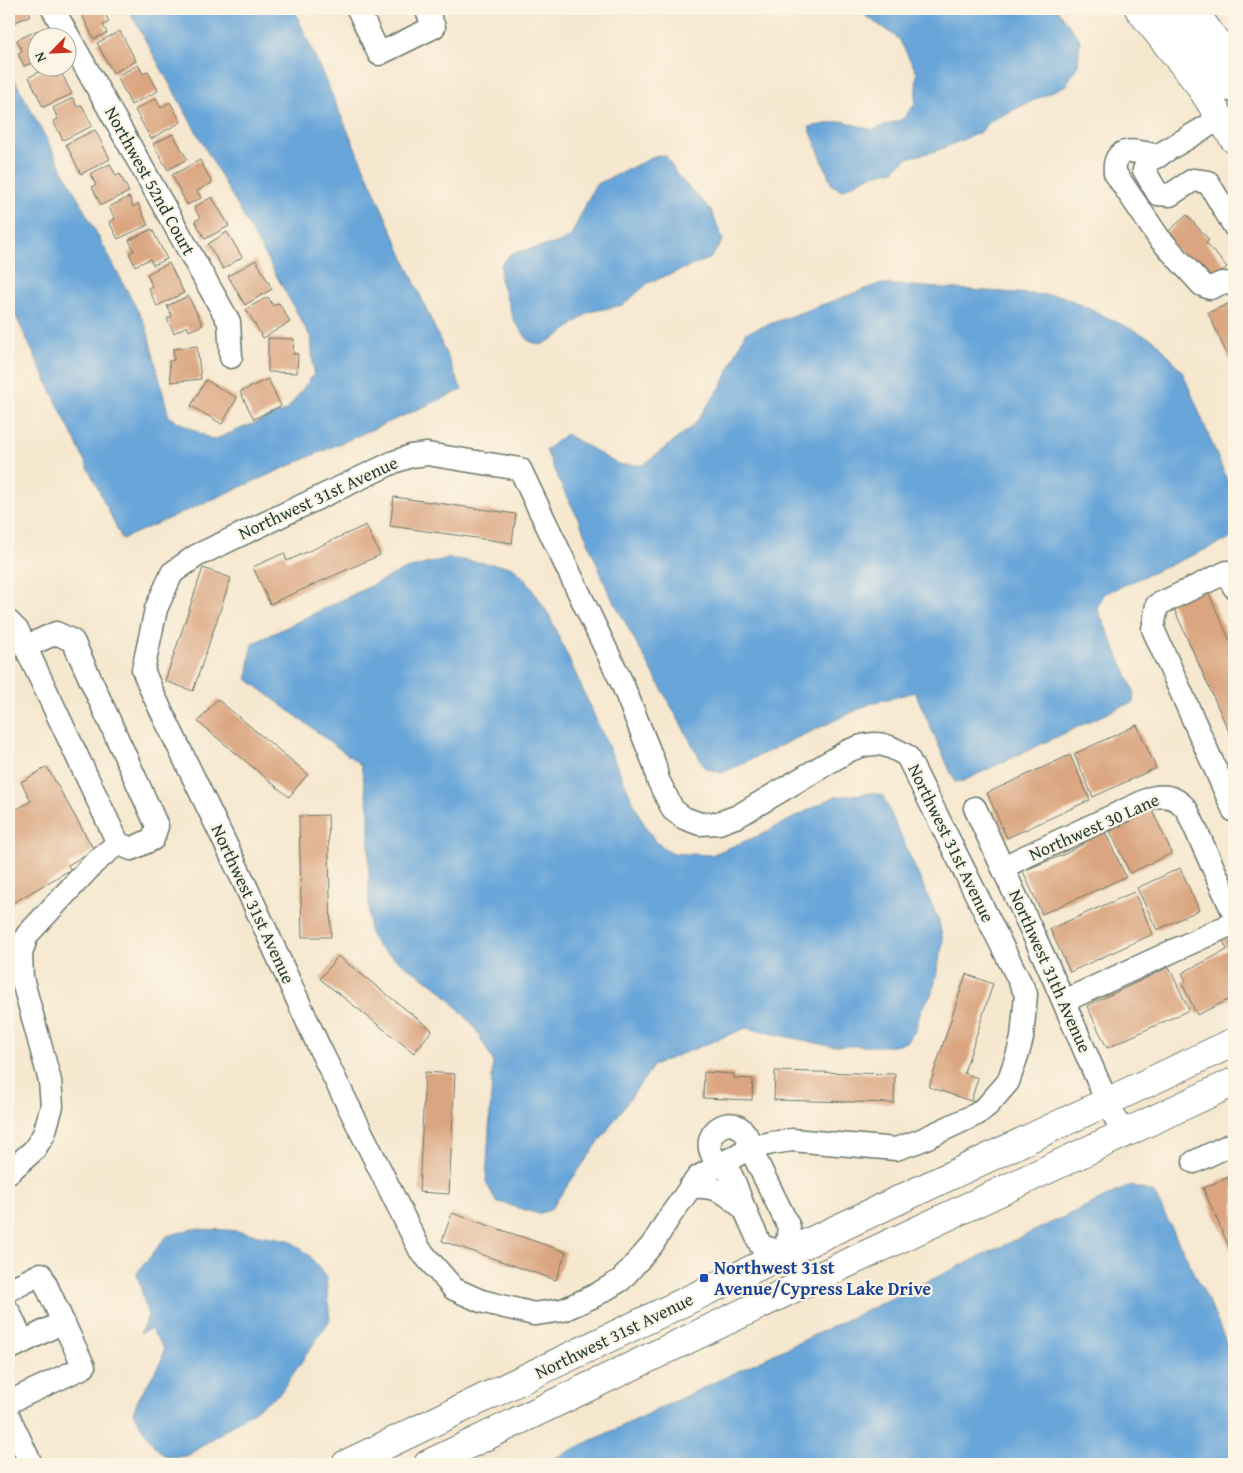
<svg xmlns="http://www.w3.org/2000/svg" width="1243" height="1473" viewBox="0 0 1243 1473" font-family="'Gentium Book Plus',serif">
  <rect width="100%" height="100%" fill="#fcf5e5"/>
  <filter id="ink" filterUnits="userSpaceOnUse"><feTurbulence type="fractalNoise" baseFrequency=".02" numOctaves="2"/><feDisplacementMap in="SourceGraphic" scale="10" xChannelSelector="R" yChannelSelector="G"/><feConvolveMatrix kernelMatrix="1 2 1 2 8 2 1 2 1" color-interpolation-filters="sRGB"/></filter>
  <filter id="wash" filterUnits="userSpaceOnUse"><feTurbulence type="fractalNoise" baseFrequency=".0096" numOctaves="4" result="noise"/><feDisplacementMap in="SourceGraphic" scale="20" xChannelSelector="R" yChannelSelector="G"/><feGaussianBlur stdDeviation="1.12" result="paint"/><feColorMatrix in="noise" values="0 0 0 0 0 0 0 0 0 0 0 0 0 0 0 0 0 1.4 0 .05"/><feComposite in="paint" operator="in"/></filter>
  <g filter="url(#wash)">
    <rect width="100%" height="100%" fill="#f6e7cf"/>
    <!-- water -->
    <g fill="#68a5d9" stroke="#447186">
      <polygon points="128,9 294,9 462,390 122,539 9,302 9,69 146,326 169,417 213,440 287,410 314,374 311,338"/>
      <polygon points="856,9 1057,9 1080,40 1078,65 1066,85 988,122 981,132 936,151 907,158 894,170 869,176 842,190 832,185 809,127 843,121 872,130 903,119 915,104 917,73 899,39"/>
      <polygon points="658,155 666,156 677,175 711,210 723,240 711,258 648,283 623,305 589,312 560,335 541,345 529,341 514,321 500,279 501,265 510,254 561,242 571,236 594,187 599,183"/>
      <polygon points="879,284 1063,296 1156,341 1183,373 1234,497 1234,537 1104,594 1097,608 1134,691 1133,703 1120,707 963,781 955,782 915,692 872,703 722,773 705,768 608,591 579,520 560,483 546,450 566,434 619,465 643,465 693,426 722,385 745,333"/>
      <polygon points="448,558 513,567 526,580 549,615 640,817 655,841 671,853 711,855 760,835 834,797 873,793 883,796 939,921 943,942 933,992 921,1010 915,1032 906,1042 893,1046 830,1046 746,1028 654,1065 550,1210 538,1214 496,1201 486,1182 493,1061 474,1026 439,988 378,947 369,932 369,812 361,765 247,679 252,644 403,570"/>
      <polygon points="1131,1185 1154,1193 1209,1302 1234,1361 1234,1464 542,1464"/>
      <polygon points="192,1229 229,1230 289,1240 309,1255 326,1278 330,1320 280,1393 187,1456 166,1457 154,1446 133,1413 138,1400 162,1360 164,1349 151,1329 140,1333 148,1316 137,1273 167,1236"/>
    </g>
    <g id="blocks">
      <!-- building -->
      <g fill="#daa580">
        <polygon points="9,9 28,9 31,15 9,25"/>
        <polygon points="79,9 103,9 109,22 103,25 107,33 94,39"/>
        <polygon points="38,30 42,38 38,38 38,60 24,66 18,53 22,51 17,40"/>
        <polygon points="120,31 136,61 113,73 97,43"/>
        <polygon points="138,65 143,74 148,71 158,91 131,105 117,76"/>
        <polygon points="48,68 59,68 72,94 43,107 29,77"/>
        <polygon points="73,98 77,107 82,105 92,126 63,140 53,121 58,119 53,108"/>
        <polygon points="156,98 161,108 170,102 181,122 151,139 135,110"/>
        <polygon points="95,130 110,159 81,174 66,144"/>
        <polygon points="173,134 187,159 168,170 153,144"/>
        <polygon points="200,160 212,183 197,191 201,198 187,205 172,175"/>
        <polygon points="110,164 116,176 120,174 129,192 101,205 92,187 96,185 90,174"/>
        <polygon points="129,197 133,207 138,204 148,225 118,239 109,222 115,219 109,207"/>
        <polygon points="212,197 229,226 205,239 195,221 200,218 194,207"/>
        <polygon points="1187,215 1209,240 1206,243 1227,267 1206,284 1164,235"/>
        <polygon points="152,229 167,259 153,265 150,259 135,266 129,253 134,251 129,240"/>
        <polygon points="227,232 242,257 223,269 208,244"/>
        <polygon points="256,260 272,289 245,305 228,276"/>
        <polygon points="169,263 184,293 157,306 148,288 152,286 147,274"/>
        <polygon points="188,296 203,325 189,331 187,326 174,333 167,319 172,316 167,306"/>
        <polygon points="268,297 273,306 279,303 290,322 263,338 246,309"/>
        <polygon points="1234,301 1234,369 1208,313"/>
        <polygon points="268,338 294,339 293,354 298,354 297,373 268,372"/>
        <polygon points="197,346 201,379 171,382 169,361 174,360 173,349"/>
        <polygon points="268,379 281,406 254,419 240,392"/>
        <polygon points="206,380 237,398 222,424 191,406"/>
        <polygon points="394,497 516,514 512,543 390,526"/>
        <polygon points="366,525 380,555 270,604 253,567 284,553 287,561"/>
        <polygon points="203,568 231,578 193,691 165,681"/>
        <polygon points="1206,587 1234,650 1234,743 1171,602"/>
        <polygon points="217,699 308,774 289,797 198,722"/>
        <polygon points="1137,725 1156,768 1093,797 1074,754"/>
        <polygon points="1070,755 1090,800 1007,838 987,793"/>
        <polygon points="47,767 94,850 68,865 70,870 9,905 9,814 31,801 21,782"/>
        <polygon points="1152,810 1172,853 1130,873 1110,831"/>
        <polygon points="328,815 331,937 302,937 299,816"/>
        <polygon points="1105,832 1126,877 1042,914 1023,871 1065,854 1085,843 1084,842"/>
        <polygon points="1180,868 1199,910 1157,930 1137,888"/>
        <polygon points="1134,892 1153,934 1070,972 1050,929"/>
        <polygon points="1233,936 1234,997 1197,1015 1182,983 1186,981 1182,973 1227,950 1223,940"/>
        <polygon points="338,956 432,1030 414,1053 320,979"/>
        <polygon points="1169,967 1189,1010 1107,1048 1087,1006"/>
        <polygon points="966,974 993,984 964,1073 978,1078 971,1101 929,1087"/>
        <polygon points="775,1071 895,1074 894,1103 774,1100"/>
        <polygon points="425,1072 455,1074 449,1194 419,1192"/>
        <polygon points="704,1072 734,1074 734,1078 753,1079 752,1100 703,1098"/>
        <polygon points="1234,1175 1234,1258 1203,1188"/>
        <polygon points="452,1213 566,1252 556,1280 442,1241"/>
      </g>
    </g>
  </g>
  <g filter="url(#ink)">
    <use href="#blocks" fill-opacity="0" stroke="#6a786a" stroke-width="1"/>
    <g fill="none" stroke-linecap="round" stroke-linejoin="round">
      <!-- minor casing -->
      <g stroke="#6a786a" stroke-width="25">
        <g id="minor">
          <polyline points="53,9 229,322 231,357"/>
          <polyline points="358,9 379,54 434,27 426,9"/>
          <polyline points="1164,9 1225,89 1234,91"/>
          <polyline points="1234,124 1221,118 1147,162 1144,170 1158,194 1170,195 1193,180 1208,182 1234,226"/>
          <path d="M1159,156C1140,152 1112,142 1115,173L1159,238L1202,285L1210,288L1222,283L1234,284"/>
          <path d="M427,454L520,469L622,683L654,763L658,780L673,810L684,818L700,824L719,823L738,816L848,751C873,740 885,742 907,756L1026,994L1022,1038L1018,1053L1008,1082L988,1105L977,1114L919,1141L896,1149L792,1140L772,1143L750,1148L698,1177L670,1216L652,1245L621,1280L594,1296L563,1310L534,1314L481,1301L454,1289L420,1250L319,1047L243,880L154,696L143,670L156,609L172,573L196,556L394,462L411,456Z"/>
          <polyline points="1234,587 1227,572 1157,605 1153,629 1234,811"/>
          <polyline points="9,622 18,631 118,843 131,849 153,839 157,826 73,641 56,633 25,647"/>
          <polyline points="975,808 1049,968 1107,1102 1124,1134"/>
          <path d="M1003,867L1151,798C1166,794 1177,797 1187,810L1234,914"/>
          <polyline points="1064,1001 1234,923"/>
          <polyline points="1194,1162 1234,1143"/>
          <polyline points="9,1172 34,1150 44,1134 52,1106 50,1081 22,978 21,954 27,935 94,863 118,843"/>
          <path d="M690,1187C717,1185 727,1193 746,1211"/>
          <path d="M786,1253L761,1246C755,1232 748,1218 742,1203C738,1193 736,1184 731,1175C726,1166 714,1162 711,1152C708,1144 710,1136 716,1130C732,1116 749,1130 750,1148L789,1227L786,1253L801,1285"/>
          <polyline points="9,1290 41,1274 63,1322"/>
          <polyline points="9,1312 23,1342"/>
          <polyline points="9,1349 63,1322 84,1367 9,1402"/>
          <polyline points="9,1417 31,1464"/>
        </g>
      </g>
      <!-- major casing -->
      <g stroke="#6a786a" stroke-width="30">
        <g id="major">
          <polyline points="346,1464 786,1253 1234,1042"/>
          <polyline points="428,1464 801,1285 1234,1082"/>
        </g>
      </g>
      <!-- highway casing -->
      <g stroke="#6a786a" stroke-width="30">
        <g id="highway">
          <polyline points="1139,9 1198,83 1234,139"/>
          <polyline points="1192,9 1234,66"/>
        </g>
      </g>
      <!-- minor -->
      <use href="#minor" stroke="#fff" stroke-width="22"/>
      <!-- major -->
      <use href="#major" stroke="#fff" stroke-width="28"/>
      <!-- highway -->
      <use href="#highway" stroke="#fff" stroke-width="28"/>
    </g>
  </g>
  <!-- markers -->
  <rect fill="#1a4fb4" stroke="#fcf5e5" stroke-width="2" x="699" y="1273" width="10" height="10" rx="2.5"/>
  <g text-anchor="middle" stroke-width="4.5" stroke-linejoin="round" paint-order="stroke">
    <!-- street labels -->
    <g font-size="18" fill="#1f3d34" stroke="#fcf5e5">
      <text transform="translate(150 181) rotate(61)" y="6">Northwest 52nd Court</text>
      <text transform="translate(318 498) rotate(-25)" y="6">Northwest 31st Avenue</text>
      <text transform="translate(1094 827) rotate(-24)" y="6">Northwest 30 Lane</text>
      <text transform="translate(951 843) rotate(64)" y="6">Northwest 31st Avenue</text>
      <text transform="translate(253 904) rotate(65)" y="6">Northwest 31st Avenue</text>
      <text transform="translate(1050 971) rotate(66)" y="6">Northwest 31th Avenue</text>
      <text transform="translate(614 1336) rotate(-26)" y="6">Northwest 31st Avenue</text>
    </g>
    <!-- transit labels -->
    <g font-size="18" font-weight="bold" fill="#164399" stroke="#fcf5e5" text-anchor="start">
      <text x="714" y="1274">Northwest 31st<tspan x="714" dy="21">Avenue/Cypress Lake Drive</tspan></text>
    </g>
  </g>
  <!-- margin -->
  <rect width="1243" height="1473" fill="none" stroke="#fcf5e5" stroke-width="30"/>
  <!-- north arrow -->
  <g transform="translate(52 52) rotate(246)"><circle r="24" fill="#fcf5e5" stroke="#a4ab9e"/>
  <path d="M0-4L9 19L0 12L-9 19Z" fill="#c8321e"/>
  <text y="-8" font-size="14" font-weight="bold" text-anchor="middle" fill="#1f3d34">N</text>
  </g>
</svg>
